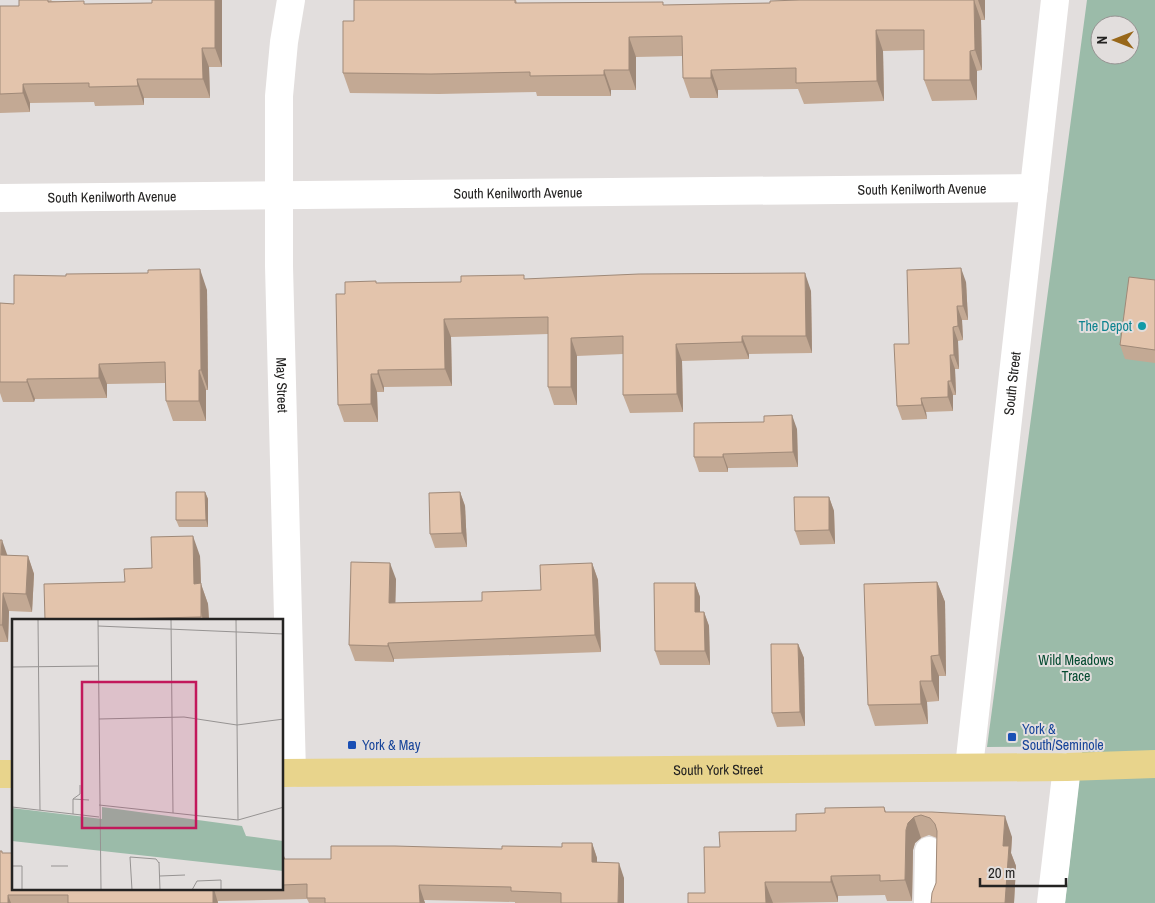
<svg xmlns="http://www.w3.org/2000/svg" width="1155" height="903" viewBox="0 0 1155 903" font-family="'Archivo Narrow',sans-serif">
  <rect width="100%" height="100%" fill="#e2dedd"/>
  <!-- green -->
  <path fill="#9bbba9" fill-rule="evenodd" d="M1087,0H1155V903H1065L1083,746L987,747ZM1100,25H1130V55H1100Z"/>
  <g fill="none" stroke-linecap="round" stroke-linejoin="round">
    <!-- minor -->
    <g stroke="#fff" stroke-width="28">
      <path id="s1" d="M291,0L284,42L279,96V266L292,773"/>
      <path id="s2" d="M0,198L1034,188"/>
      <path id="s3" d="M969,767L1055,0"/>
      <polyline points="928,903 929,851"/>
      <polyline points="1051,903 1067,767"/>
    </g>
    <!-- major -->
    <g stroke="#e8d48c" stroke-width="28">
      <path id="s4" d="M282,773L1067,767L1155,764"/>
      <polyline points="0,774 14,774"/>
    </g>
  </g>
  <!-- wall -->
  <g fill="#c3a994">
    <polygon points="51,0 52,1 85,4 152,3 152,0 222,0 222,67 209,67 210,98 144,98 144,105 95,106 94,102 30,103 30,112 0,113 0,6 19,6"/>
    <polygon points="354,0 516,0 517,3 664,5 770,3 799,0 985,0 985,20 981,20 982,70 977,71 977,100 932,101 924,80 924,50 883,51 884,101 804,104 798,89 718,90 718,98 690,98 683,78 683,56 636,57 636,90 611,90 611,96 537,96 536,92 439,94 350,93 343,73 354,21"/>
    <polygon points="66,276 207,290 208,390 206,390 206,421 173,421 166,401 165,383 107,384 107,398 35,399 34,402 3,402 0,393 0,303 14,304"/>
    <polygon points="526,279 811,291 812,353 749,354 749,359 682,361 683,412 630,413 623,395 623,354 577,356 577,405 554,405 548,387 548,334 451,337 452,386 384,387 384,392 377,392 378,422 344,422 338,405 345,294 377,283 461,282"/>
    <polygon points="1155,280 1155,363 1125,359 1120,345"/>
    <polygon points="966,282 968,320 962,320 963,340 958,341 959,369 955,369 956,395 953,395 953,411 926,412 927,419 902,420 897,406 909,344"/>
    <polygon points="797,429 798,467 728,468 728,472 699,472 694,457"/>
    <polygon points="205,492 208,499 208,527 179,527 176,520"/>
    <polygon points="460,492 465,506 467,547 435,548 430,534"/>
    <polygon points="829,497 834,511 835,544 800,545 795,531"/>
    <polygon points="0,540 7,556 28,556 34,574 32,612 9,611 8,642 0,642"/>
    <polygon points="200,556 201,584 208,604 209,620 45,620 152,568"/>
    <polygon points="592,563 598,580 601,652 394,659 394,662 355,661 349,645 396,579 395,603 482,601 541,590"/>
    <polygon points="937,582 945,602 946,676 939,676 939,701 927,702 928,724 875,726 868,705"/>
    <polygon points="695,583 700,597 700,612 704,612 709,626 710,665 660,665 655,651"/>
    <polygon points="798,644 804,658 805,726 777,727 772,713"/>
    <polygon points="884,807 886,812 932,812 1012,837 1011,853 1016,866 1014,903 931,903 936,883 937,838 929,835 921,838 915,843 913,850 912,901 887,901 885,895 838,896 838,902 773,903 705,893 720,847 796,831 825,813"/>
    <polygon points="592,843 597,858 597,862 624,878 624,903 515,903 515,902 424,900 425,903 309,903 307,899 218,901 218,903 0,903 14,889 282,889 282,851 285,859 331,859 502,849 562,847"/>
  </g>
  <!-- shaded-wall -->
  <g fill="#9f8978">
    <polygon points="215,0 222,0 222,67 215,48"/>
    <polygon points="974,0 981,20 982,70 975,50"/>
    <polygon points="978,0 985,0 985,20"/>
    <polygon points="876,30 883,51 884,101 877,81"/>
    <polygon points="629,37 636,57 636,90 629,70"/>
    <polygon points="202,48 209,67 210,98 203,79"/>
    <polygon points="970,51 977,71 977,100 970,80"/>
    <polygon points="604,70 611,90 611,96 604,75"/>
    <polygon points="711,70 718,90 718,98 711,78"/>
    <polygon points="137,79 144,98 144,105 138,86"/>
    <polygon points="23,84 30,103 30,112 23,93"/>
    <polygon points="961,268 966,282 968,320 963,306"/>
    <polygon points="200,269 207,290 208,390 201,370"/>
    <polygon points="805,273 811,291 812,353 806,336"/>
    <polygon points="957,306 962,320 963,340 958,326"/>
    <polygon points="444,319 451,337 452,386 445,369"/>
    <polygon points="953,327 958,341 959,369 954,355"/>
    <polygon points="742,336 749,354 749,359 742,342"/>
    <polygon points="571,338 577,356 577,405 571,387"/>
    <polygon points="676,344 682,361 683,412 677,394"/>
    <polygon points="950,355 955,369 956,395 951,381"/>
    <polygon points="99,364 107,384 107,398 99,378"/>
    <polygon points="199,370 206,390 206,421 199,401"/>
    <polygon points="378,370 384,387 384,392 378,374"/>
    <polygon points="371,374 377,392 378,422 371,404"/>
    <polygon points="27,379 35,399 34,402 27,382"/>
    <polygon points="948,381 953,395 953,411 948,397"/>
    <polygon points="921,398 926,412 927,419 922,405"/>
    <polygon points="792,415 797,429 798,467 793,452"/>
    <polygon points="723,454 728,468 728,472 723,457"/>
    <polygon points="205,492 208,499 208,527 206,520"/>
    <polygon points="460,492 465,506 467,547 462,533"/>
    <polygon points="829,497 834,511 835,544 829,530"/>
    <polygon points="193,536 200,556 201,584 208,604 209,620 203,620 194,584"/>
    <polygon points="2,540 8,557 1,555"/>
    <polygon points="28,556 34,574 32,612 26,594"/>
    <polygon points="390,563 396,579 395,619 389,603"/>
    <polygon points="592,563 598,580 601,652 595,635"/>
    <polygon points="937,582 945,602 946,676 939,655"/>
    <polygon points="695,583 700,597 700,626 695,612"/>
    <polygon points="3,593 9,611 8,642 2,625"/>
    <polygon points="704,612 709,626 710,665 705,651"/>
    <polygon points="388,643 394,659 394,662 388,646"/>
    <polygon points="798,644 804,658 805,726 800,712"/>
    <polygon points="931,656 939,676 939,701 932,681"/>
    <polygon points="920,681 927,702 928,724 921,704"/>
    <polygon points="1005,816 1012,837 1011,853 1016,866 1014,903 1005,903 1003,846"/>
    <polygon points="914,817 921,838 915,843 913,850 912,901 905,880 906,830 908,823"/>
    <polygon points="592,843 597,858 597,877 592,862"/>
    <polygon points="282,851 287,864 282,860"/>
    <polygon points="619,863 624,878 624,903 618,903"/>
    <polygon points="831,876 838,896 838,902 831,882"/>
    <polygon points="765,882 773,903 766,903"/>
    <polygon points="419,885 425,903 420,903"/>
    <polygon points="213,889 214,889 218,903 213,903"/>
    <polygon points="8,895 11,903 8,903"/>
  </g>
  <!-- building -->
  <g fill="#e3c4ac" stroke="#9f8978">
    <polygon points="19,0 48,0 48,2 84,1 84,4 152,3 152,0 215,0 215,48 202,48 203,79 137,79 138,86 89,87 89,83 23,84 23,93 0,94 0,6 19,6"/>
    <polygon points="354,0 515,0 515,3 663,2 663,5 770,3 770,1 799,0 974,0 975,50 970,51 970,80 924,80 924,30 876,30 877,81 796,83 796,68 711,70 711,78 683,78 682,36 629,37 629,70 604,70 604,75 530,76 530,72 431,74 343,73 343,21 354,21"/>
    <polygon points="961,268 963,306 957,306 958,326 953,327 954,355 950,355 951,381 948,381 948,397 921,398 922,405 897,406 894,344 909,344 907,270"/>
    <polygon points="200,269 201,370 199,370 199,401 166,401 165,362 99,364 99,378 27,379 27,382 0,382 0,303 14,304 14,275 66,276 66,274 148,273 148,270"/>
    <polygon points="805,273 806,336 742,336 742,342 676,344 677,394 623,395 623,336 571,338 571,387 548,387 548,317 444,319 445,369 378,370 378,374 371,374 371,404 338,405 336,294 345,294 345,282 376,281 376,283 461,282 461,276 524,275 524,279 639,274"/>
    <polygon points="1129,277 1155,280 1155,350 1120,345"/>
    <polygon points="792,415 793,452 723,454 723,457 694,457 694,423 764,422 764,416"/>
    <polygon points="176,492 205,492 206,520 176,520"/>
    <polygon points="460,492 462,533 430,534 429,493"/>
    <polygon points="794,497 829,497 829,530 795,531"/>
    <polygon points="193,536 194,584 201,583 201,617 111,619 112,620 45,620 44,584 125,582 124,569 152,568 151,537"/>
    <polygon points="0,540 2,540 1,555 28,556 26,594 3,593 2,625 0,625"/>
    <polygon points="351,562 390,563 389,603 482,601 482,592 541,590 540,565 592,563 595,635 388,643 388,646 349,645"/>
    <polygon points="937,582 939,655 931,656 932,681 920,681 921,704 868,705 864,584"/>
    <polygon points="654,583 695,583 695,612 704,612 705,651 655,651"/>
    <polygon points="771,644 798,644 800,712 772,713"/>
    <polygon points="884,807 885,812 932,812 1005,816 1003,846 1009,846 1005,903 931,903 932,893 936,883 937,831 935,824 930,818 921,815 914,817 908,823 906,830 905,880 880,881 880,875 831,876 831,882 765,882 766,903 688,903 688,893 705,893 704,847 720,847 719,832 796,831 796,814 825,813 825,808"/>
    <polygon points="562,843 592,843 592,862 619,863 618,903 561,903 561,893 511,891 511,887 419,885 420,903 325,903 325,898 307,898 307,884 282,885 282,859 331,859 331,846 395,846 502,849 502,846 562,847"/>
    <polygon points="0,851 2,851 2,853 14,853 14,889 213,889 213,903 68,903 68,895 8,895 8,903 0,903"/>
  </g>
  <!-- markers -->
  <circle fill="#0f9aa8" stroke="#e2dedd" stroke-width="2" cx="1142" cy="326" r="5"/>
  <g fill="#1a4fb4" stroke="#e2dedd" stroke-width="2">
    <rect x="1007" y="732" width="10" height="10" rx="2.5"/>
    <rect x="347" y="740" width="10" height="10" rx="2.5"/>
  </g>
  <g text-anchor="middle" stroke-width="4" stroke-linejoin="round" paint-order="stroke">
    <!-- street labels -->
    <g font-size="14" fill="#242322" stroke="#e2dedd">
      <text dy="5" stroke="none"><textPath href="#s2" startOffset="922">South Kenilworth Avenue</textPath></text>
      <text dy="5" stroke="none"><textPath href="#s2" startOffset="518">South Kenilworth Avenue</textPath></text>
      <text dy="5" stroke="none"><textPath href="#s2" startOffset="112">South Kenilworth Avenue</textPath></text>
      <text dy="5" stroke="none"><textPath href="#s3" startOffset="386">South Street</textPath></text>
      <text dy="5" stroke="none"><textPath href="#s1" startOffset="386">May Street</textPath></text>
      <text dy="5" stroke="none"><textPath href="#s4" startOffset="436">South York Street</textPath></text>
    </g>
    <!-- culture labels -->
    <g font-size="14" fill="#0d838f" stroke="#e2dedd" text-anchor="end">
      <text x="1132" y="331">The Depot</text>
    </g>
    <!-- park labels -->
    <g font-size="14" fill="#03492f" stroke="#e2dedd">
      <text x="1076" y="665">Wild Meadows<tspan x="1076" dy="16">Trace</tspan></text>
    </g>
    <!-- transit labels -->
    <g font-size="14" fill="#164399" stroke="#e2dedd" text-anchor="start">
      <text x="1022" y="734">York &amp;<tspan x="1022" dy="16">South/Seminole</tspan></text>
      <text x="362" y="750">York &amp; May</text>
    </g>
  </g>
  <!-- overview -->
  <g transform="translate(12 619)">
    <rect width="271" height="271" fill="#e2dedd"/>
    <path d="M90,188L230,207L234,217L271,222V252L0,222V189L90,200Z" fill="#9bbba9"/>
    <path fill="none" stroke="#969392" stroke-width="1" d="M26,0L28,191M86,0L89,271M159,0L161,194M224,0L226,201M86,7L272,15M0,48L86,47M87,100L172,98L225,106L272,100M61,180L77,181M87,186L226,201L272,188M0,188L87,198M61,195V180L68,175V166M147,243L148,271M0,247H10V271M39,247H56M148,257L173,256M120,271L118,238L144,240L147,244M180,271L185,262L209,261V271"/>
    <path fill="#c2185b" fill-opacity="0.15" stroke="#c2185b" stroke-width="2.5" d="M70,63H184V209H70Z"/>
    <rect width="271" height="271" fill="none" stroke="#242322" stroke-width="2.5"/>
  </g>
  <!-- north arrow -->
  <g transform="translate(1115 40) rotate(270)"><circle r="24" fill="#e2dedd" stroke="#969392"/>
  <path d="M0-4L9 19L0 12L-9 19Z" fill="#986719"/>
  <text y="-8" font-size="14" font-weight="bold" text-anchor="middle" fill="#242322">N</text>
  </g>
  <!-- scale -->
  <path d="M980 878v8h86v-8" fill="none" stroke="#242322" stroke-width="2.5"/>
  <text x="988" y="878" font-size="15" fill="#242322" stroke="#e2dedd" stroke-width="4" paint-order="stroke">20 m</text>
</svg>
